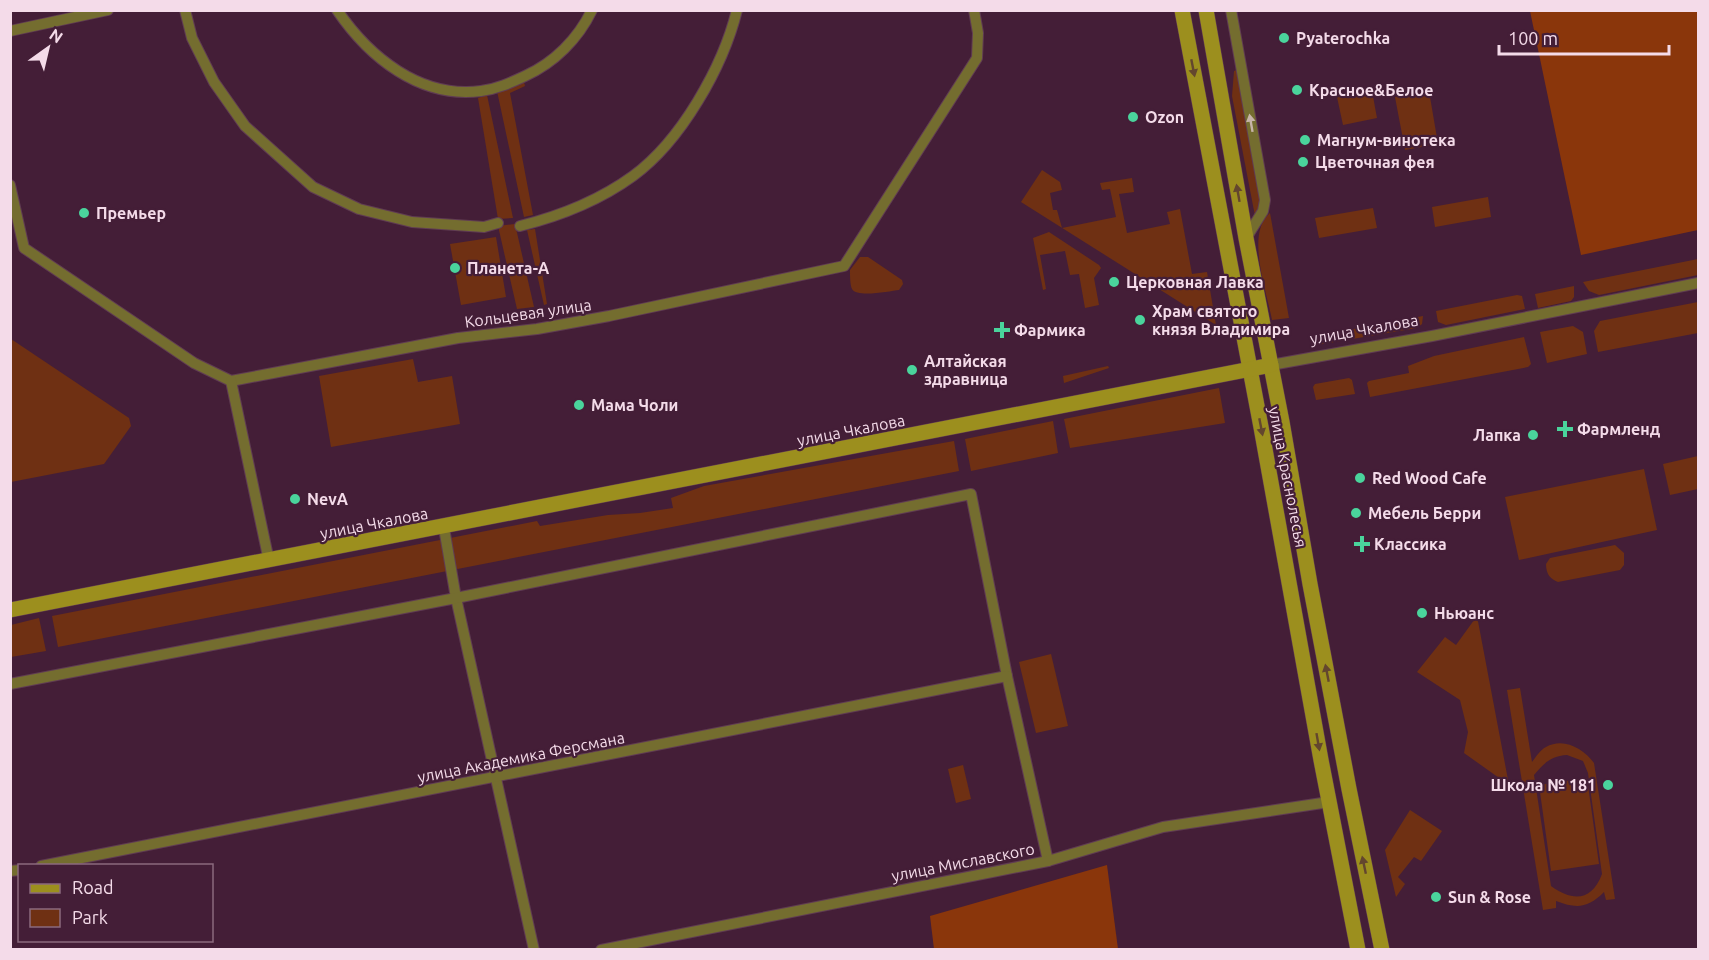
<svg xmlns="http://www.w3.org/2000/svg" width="1709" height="960" viewBox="0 0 1709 960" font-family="Ubuntu,sans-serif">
  <rect width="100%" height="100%" fill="#441e37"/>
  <!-- green -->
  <g fill="#6f3013" fill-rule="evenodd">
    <polygon points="1237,70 1262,198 1260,208 1255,216 1232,96 1234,71"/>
    <polygon points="524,82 525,86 510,93 533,215 524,217 497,91"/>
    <polygon points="1372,91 1377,118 1343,125 1337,97"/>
    <polygon points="1429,91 1438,144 1405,150 1395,97"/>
    <polygon points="487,95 513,218 498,219 478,98"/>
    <polygon points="1042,170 1060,182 1062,190 1050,193 1053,210 1057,210 1062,228 1116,217 1110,189 1102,190 1100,183 1132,178 1134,192 1119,194 1127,233 1170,224 1167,212 1180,209 1192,274 1207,272 1216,325 1021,202"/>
    <polygon points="1488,197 1491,217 1435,227 1432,207"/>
    <polygon points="1373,208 1377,228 1319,238 1315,218"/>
    <path d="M1270,213L1289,318L1272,320C1267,292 1245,233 1270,213Z"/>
    <polygon points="515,224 534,307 517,309 498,226"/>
    <polygon points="535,229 547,304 544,305 527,230"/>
    <polygon points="1049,232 1099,265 1101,268 1094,278 1099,305 1085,308 1079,274 1070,275 1065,251 1040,255 1046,289 1043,290 1033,238"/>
    <polygon points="496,237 506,297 461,305 450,244"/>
    <path d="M860,257H868L902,280L903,284L899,290C890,291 857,298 852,289C850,285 850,275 850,270Z"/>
    <polygon points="1698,259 1698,275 1599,295 1589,291 1583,282"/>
    <polygon points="1574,286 1574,297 1571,301 1538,308 1535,294"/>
    <polygon points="1517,295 1522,296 1525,309 1446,325 1438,322 1436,311"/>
    <polygon points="1698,302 1698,333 1598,352 1594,331 1600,321"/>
    <polygon points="1423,316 1422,324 1417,328 1317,345 1313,340 1316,336"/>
    <polygon points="1573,326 1583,332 1587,354 1547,363 1540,332"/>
    <polygon points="1524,337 1531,364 1528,367 1370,397 1367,383 1369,381 1409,373 1408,366 1434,356"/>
    <polygon points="11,339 129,418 131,426 104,464 11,482"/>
    <polygon points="413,359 418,382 452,376 460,424 331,447 319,376"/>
    <polygon points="1108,366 1109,368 1064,383 1063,376"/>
    <polygon points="1349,378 1352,380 1355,394 1316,400 1313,387 1315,384"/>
    <polygon points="1219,388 1225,423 1070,448 1064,419"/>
    <polygon points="1053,421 1058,453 971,471 965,439"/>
    <polygon points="954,441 959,471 58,647 52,616 537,521 540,526 608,515 640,513 673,508 671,498 704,486"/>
    <polygon points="1698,456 1698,489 1670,495 1663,464"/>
    <polygon points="1644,469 1657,530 1519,560 1505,497"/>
    <path d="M1615,545L1624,553V565L1620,570L1558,582C1550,579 1546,574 1546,564L1550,558Z"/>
    <polygon points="1477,616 1509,785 1464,753 1468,732 1460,700 1417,672 1445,637 1456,645"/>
    <polygon points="39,618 46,651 11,657 11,625"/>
    <polygon points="1051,654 1068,726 1036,733 1019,662"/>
    <path d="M1520,688L1532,762C1536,757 1540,750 1546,747C1563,737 1583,748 1594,763L1615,899L1606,900L1604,892C1588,908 1577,909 1556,901V908L1543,910L1507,690ZM1567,755L1583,761L1588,773L1602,874C1592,901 1573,902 1551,886L1534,775C1544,763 1551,756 1567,755Z"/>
    <polygon points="963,765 971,799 956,803 948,769"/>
    <polygon points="1587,778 1599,864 1551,871 1539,785"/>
    <polygon points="1410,810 1442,831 1421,861 1414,857 1398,877 1405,884 1396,897 1385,850"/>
  </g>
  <!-- forest -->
  <g fill="#8a360b">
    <polygon points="1530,11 1698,11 1698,230 1581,255"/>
    <polygon points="1107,865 1118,949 934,949 930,916"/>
  </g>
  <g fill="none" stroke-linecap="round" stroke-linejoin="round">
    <!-- street casing -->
    <g stroke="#603c53" stroke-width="12">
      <g id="street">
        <polyline points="185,10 192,38 214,82 245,126 313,187 359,209 412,222 484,227 498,223"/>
        <path d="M337,10C369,57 420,99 481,91C497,89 510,83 525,76C554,63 578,39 592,10"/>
        <polyline points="1231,10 1265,200 1263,211 1246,238"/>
        <polyline points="10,31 108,10"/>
        <polyline points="10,185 24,248 194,363 231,381 458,338 537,329 609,316 844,266 977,58 978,33 974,10"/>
        <path d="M520,226C560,216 600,200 633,176C681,141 723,67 737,10"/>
        <polyline points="1271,365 1432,336 1698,283"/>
        <polyline points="231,381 269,561"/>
        <polyline points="444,528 456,598 534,950"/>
        <polyline points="10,684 456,598 971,494 1007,676 1048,861"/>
        <polyline points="41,866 1007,676"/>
        <polyline points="10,871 20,870"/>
        <polyline points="601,950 1048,861 1163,827 1329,802"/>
      </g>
    </g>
    <!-- secondary casing -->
    <g stroke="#603c53" stroke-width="16">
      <g id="secondary">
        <polyline points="1182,10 1261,427 1321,760 1358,950"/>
        <polyline points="1206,10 1246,238 1282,422 1310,584 1349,789 1382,950"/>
        <path d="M10,610C431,531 851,447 1271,365"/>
      </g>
    </g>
    <!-- street -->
    <use href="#street" stroke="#746d2f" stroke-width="10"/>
    <!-- secondary -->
    <use href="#secondary" stroke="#9c8f1e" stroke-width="15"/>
  </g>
  <!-- one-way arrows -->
  <defs><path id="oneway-solid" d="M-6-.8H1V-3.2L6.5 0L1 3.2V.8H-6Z" transform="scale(1.5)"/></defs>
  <g fill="#63462e">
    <use href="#oneway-solid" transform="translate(1193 68) rotate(79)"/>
    <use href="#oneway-solid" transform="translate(1238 193) rotate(-100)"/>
    <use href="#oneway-solid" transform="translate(1261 427) rotate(79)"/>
    <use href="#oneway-solid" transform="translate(1327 673) rotate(-101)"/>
    <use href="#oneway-solid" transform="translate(1318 742) rotate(80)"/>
    <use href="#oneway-solid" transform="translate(1364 865) rotate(-102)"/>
  </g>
  <use fill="#c7b4a8" href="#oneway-solid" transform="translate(1251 123) rotate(-100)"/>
  <!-- markers -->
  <g fill="#4ad49c" stroke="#441e37" stroke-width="2">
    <circle cx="1284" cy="38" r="6"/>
    <circle cx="1297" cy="90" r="6"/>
    <circle cx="1133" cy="117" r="6"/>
    <circle cx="1305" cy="140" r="6"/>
    <circle cx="1303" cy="162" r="6"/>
    <circle cx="84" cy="213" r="6"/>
    <circle cx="455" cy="268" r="6"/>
    <circle cx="1114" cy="282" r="6"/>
    <circle cx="1140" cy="320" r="6"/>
    <path d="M999 321h6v6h6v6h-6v6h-6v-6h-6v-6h6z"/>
    <circle cx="912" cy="370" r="6"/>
    <circle cx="579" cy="405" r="6"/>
    <path d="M1562 420h6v6h6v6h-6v6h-6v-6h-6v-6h6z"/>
    <circle cx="1533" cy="435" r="6"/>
    <circle cx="1360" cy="478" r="6"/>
    <circle cx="295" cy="499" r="6"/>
    <circle cx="1356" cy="513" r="6"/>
    <path d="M1359 535h6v6h6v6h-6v6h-6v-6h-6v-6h6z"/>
    <circle cx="1422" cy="613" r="6"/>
    <circle cx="1608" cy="785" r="6"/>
    <circle cx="1436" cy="897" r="6"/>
  </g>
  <g text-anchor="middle" stroke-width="4.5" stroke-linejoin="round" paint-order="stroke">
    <!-- poi labels -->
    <g font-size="16" font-weight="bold" fill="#f4dbe9" stroke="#441e37" text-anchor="start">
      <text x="1296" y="44">Pyaterochka</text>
      <text x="1309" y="96">Красное&amp;Белое</text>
      <text x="1145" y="123">Ozon</text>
      <text x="1317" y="146">Магнум-винотека</text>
      <text x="1315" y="168">Цветочная фея</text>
      <text x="96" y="219">Премьер</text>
      <text x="467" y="274">Планета-А</text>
      <text x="1126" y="288">Церковная Лавка</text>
      <text x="1152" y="317">Храм святого<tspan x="1152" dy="18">князя Владимира</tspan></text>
      <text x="1014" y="336">Фармика</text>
      <text x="924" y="367">Алтайская<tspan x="924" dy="18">здравница</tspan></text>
      <text x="591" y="411">Мама Чоли</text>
      <text x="1577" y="435">Фармленд</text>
      <text x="1521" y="441" text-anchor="end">Лапка</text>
      <text x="1372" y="484">Red Wood Cafe</text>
      <text x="307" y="505">NevA</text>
      <text x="1368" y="519">Мебель Берри</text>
      <text x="1374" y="550">Классика</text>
      <text x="1434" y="619">Ньюанс</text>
      <text x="1596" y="791" text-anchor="end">Школа № 181</text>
      <text x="1448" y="903">Sun &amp; Rose</text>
    </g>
    <!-- street labels -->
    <g font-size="16" fill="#f4dbe9" stroke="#441e37">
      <text transform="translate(528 313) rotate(-8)" y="6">Кольцевая улица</text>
      <text transform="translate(1364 329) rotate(-10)" y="6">улица Чкалова</text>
      <text transform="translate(851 430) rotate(-11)" y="6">улица Чкалова</text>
      <text transform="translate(1288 477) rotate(79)" y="6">улица Краснолесья</text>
      <text transform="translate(374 523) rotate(-11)" y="6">улица Чкалова</text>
      <text transform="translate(521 757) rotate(-11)" y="6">улица Академика Ферсмана</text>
      <text transform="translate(963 862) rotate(-11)" y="6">улица Миславского</text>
    </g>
  </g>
  <!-- border -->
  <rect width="1709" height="960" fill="none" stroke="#f4dbe9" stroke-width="24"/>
  <!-- legend -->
  <rect x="18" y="864" width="195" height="78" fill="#441e37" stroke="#8a6a7e" stroke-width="1.5"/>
  <rect x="30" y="884" width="30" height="9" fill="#9c8f1e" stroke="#8a6a7e" stroke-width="1.5"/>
  <text x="72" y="894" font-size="18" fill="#f4dbe9">Road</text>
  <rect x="30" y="909" width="30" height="18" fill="#6f3013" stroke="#8a6a7e" stroke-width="1.5"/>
  <text x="72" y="924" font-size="18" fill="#f4dbe9">Park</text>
  <!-- north arrow -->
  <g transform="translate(48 48) rotate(34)" stroke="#441e37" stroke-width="4.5" paint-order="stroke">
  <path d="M0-4.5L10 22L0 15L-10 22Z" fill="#f4dbe9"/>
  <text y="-9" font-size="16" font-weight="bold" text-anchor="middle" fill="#f4dbe9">N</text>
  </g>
  <!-- scale -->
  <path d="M1499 45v9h170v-9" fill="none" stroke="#f4dbe9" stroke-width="3"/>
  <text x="1508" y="45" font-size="18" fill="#f4dbe9" stroke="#441e37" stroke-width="4.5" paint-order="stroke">100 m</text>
</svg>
